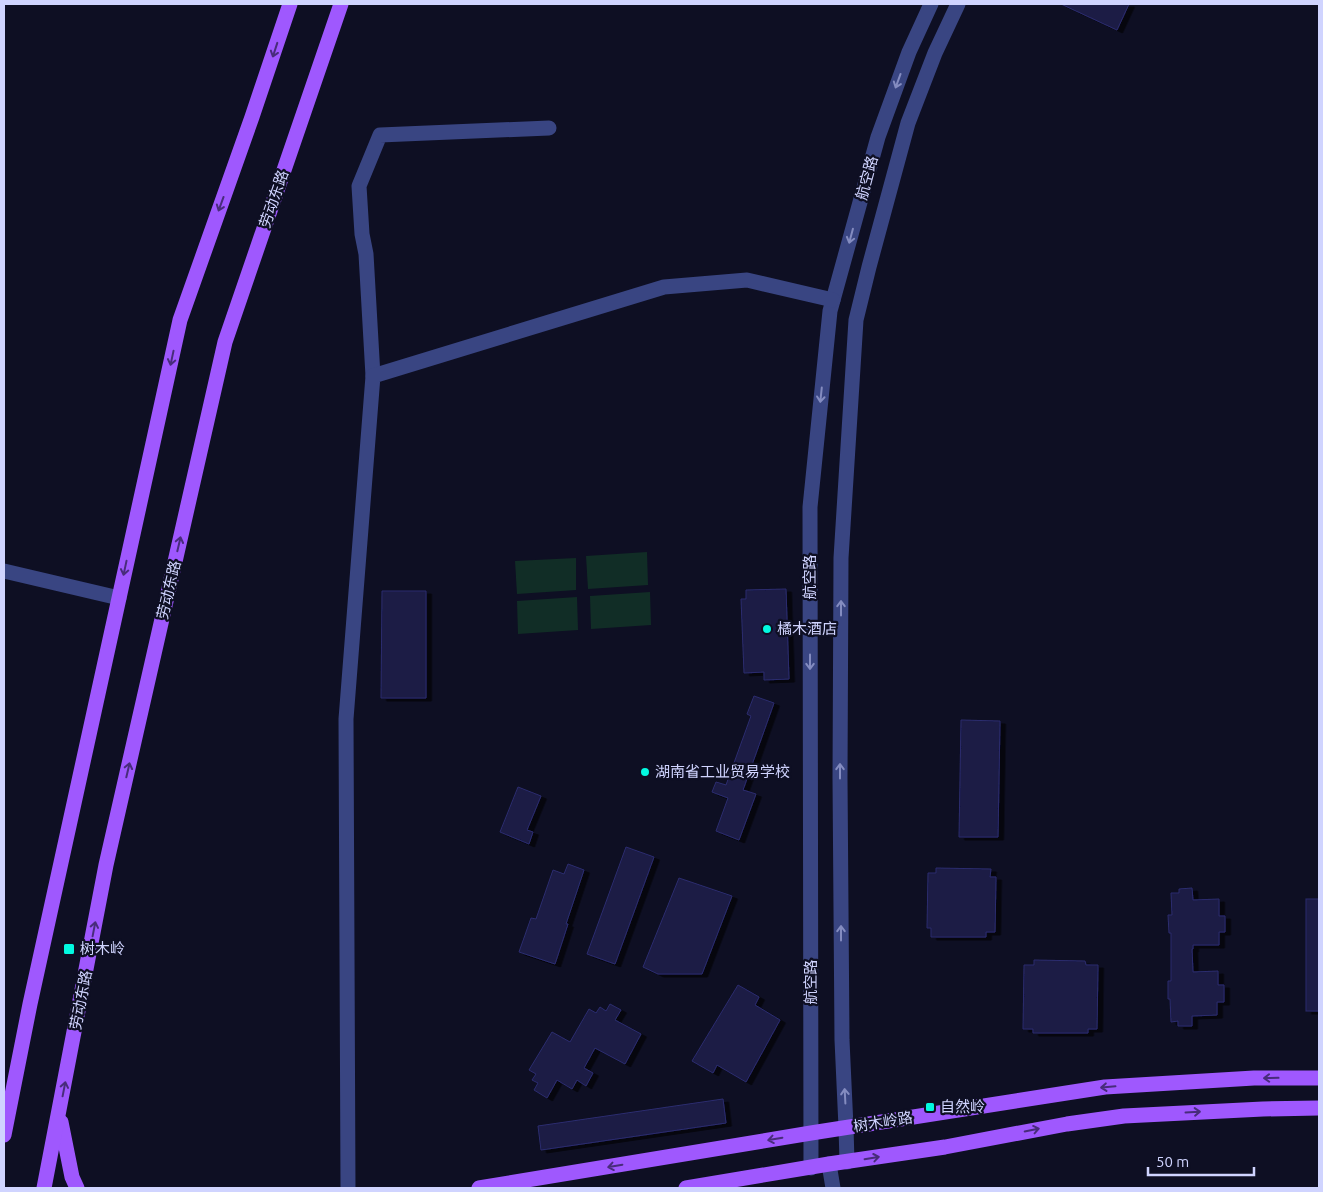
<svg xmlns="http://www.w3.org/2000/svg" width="1323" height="1192" viewBox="0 0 1323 1192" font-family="Ubuntu,'Noto Sans SC',sans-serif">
  <defs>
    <filter id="shadow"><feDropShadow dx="5.5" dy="3" stdDeviation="0" flood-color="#0009"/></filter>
  </defs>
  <rect width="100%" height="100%" fill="#0e0f23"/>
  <!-- green -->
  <g fill="#112d26">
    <polygon points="647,552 648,585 588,589 586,556"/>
    <polygon points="576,558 576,590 517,594 515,561"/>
    <polygon points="650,592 651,625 591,629 590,596"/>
    <polygon points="577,597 578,630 518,634 517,601"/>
  </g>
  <!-- building -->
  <g fill="#1a1a44" stroke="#2c2d6f" filter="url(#shadow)">
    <polygon points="1061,4 1129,4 1117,30"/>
    <polygon points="786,589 789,679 764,680 764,672 744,673 741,599 746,599 746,590"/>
    <polygon points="382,591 426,591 426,698 381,698"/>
    <polygon points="754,696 774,703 743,790 756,794 739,840 716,831 728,798 712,792 716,782 726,785 751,716 747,714"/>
    <polygon points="961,720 1000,721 998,837 959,837"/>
    <polygon points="518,787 541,796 527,830 533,832 529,844 500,832"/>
    <polygon points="626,847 654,857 615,964 587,954"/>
    <polygon points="568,864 584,870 566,924 568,924 555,964 519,952 531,918 536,919 553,870 564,874"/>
    <polygon points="936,868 991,869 990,877 996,877 995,932 986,932 986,937 931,937 931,928 927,928 928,873 936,873"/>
    <polygon points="679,878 732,896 702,974 658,974 643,967"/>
    <polygon points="1192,888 1193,900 1219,899 1219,916 1225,916 1225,932 1219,932 1219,945 1193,945 1193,949 1192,949 1193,972 1218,971 1218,985 1224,985 1224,1002 1217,1002 1217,1015 1192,1016 1192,1026 1178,1026 1178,1021 1171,1022 1170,999 1168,999 1168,981 1171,981 1171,933 1169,933 1168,915 1172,915 1171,893 1179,893 1179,889"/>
    <rect x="1306" y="899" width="13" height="112"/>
    <polygon points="1034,960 1085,961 1086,965 1098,965 1097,1029 1088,1029 1088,1033 1033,1033 1033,1029 1023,1029 1024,965 1034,965"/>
    <polygon points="738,985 759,997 755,1005 780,1020 746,1082 717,1065 713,1073 692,1061"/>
    <polygon points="610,1004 621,1010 615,1020 641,1034 625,1064 595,1048 584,1068 593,1073 586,1086 577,1080 572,1089 557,1080 547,1098 534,1090 538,1083 532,1080 536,1074 529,1070 552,1032 570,1042 589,1009 596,1013 600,1007 606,1011"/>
    <polygon points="723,1099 726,1123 541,1150 538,1126"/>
  </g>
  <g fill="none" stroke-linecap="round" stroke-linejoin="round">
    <!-- minor -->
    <g stroke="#394582" stroke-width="15">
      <polyline points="373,376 366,254 362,234 359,186 380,135 549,128"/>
      <polyline points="4,571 119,598"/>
      <polyline points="847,1162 846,1127 842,1040 840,778 841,558 856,320 869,267 908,123 935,53 958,4"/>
      <polyline points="829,1164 833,1188"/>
      <polyline points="811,1168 810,507 830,311 878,137 909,52 931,4"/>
      <polyline points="348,1188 346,719 373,376 664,287 747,280 833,300"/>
    </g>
    <!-- major -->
    <g stroke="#9f58fe" stroke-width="15">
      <polyline points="61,1122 72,1177 77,1188"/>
      <polyline points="4,1135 30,1004 180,320 252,117 290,4"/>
      <polyline points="44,1188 106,865 225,342 341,4"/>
      <polyline points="479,1188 811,1133 1105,1087 1254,1078 1319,1078"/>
      <polyline points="686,1188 829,1164 945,1147 1067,1124 1124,1116 1263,1109 1319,1108"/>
    </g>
  </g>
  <!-- one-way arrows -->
  <defs><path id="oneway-shaft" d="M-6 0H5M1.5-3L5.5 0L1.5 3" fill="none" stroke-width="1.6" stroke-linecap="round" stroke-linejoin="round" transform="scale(1.25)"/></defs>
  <g stroke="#482c7b">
    <use href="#oneway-shaft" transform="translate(275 50) rotate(108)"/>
    <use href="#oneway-shaft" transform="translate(221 204) rotate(110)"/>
    <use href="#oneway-shaft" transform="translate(172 358) rotate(102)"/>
    <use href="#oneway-shaft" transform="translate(179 544) rotate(-77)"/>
    <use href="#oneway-shaft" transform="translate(125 568) rotate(102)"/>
    <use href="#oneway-shaft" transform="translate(128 770) rotate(-77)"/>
    <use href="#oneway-shaft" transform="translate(94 929) rotate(-79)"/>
    <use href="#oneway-shaft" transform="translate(1271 1078) rotate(179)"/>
    <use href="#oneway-shaft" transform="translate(1108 1087) rotate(175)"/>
    <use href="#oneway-shaft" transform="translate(64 1089) rotate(-79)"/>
    <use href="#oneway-shaft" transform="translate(1193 1112) rotate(-3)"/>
    <use href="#oneway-shaft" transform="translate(1032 1130) rotate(-11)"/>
    <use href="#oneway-shaft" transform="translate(775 1139) rotate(170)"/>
    <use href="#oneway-shaft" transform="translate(872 1158) rotate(-9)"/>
    <use href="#oneway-shaft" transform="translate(615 1166) rotate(170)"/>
  </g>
  <g stroke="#848cc0">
    <use href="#oneway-shaft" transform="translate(898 81) rotate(110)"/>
    <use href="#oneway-shaft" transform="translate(851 236) rotate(105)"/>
    <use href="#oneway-shaft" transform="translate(821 395) rotate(96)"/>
    <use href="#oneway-shaft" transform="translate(841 608) rotate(-90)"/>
    <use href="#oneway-shaft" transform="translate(810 662) rotate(90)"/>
    <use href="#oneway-shaft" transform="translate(840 771) rotate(-90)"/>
    <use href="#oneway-shaft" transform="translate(841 933) rotate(-90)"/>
    <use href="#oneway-shaft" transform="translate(845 1096) rotate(-93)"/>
  </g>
  <!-- markers -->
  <g fill="#02f9e0" stroke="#0e0f23" stroke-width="2">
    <circle cx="767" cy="629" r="5"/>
    <circle cx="645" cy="772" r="5"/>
    <rect x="63" y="943" width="12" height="12" rx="2.5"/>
    <rect x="925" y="1102" width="10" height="10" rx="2.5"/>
  </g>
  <g text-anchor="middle" stroke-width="4.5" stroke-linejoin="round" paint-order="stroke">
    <!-- street labels -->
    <g font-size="15" fill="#d0d4ff" stroke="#0e0f23">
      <text transform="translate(867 178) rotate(-75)" y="5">航空路</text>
      <text transform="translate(274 199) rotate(-71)" y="5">劳动东路</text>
      <text transform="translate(810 577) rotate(-90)" y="5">航空路</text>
      <text transform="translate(169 590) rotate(-77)" y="5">劳动东路</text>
      <text transform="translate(811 982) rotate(-90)" y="5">航空路</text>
      <text transform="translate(81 1000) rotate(-79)" y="5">劳动东路</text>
      <text transform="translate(883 1122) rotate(-9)" y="5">树木岭路</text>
    </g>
    <!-- poi labels -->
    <g font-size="15" fill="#d0d4ff" stroke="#0e0f23" text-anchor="start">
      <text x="777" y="634">橘木酒店</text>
      <text x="655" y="777">湖南省工业贸易学校</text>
      <text x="80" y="954">树木岭</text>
      <text x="940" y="1112">自然岭</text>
    </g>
  </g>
  <!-- border -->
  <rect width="1323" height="1192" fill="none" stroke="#d0d4ff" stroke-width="10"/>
  <!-- scale -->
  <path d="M1148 1167v8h106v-8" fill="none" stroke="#d0d4ff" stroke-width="2.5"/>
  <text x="1156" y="1167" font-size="15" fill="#d0d4ff" stroke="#0e0f23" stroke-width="4" paint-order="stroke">50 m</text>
</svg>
